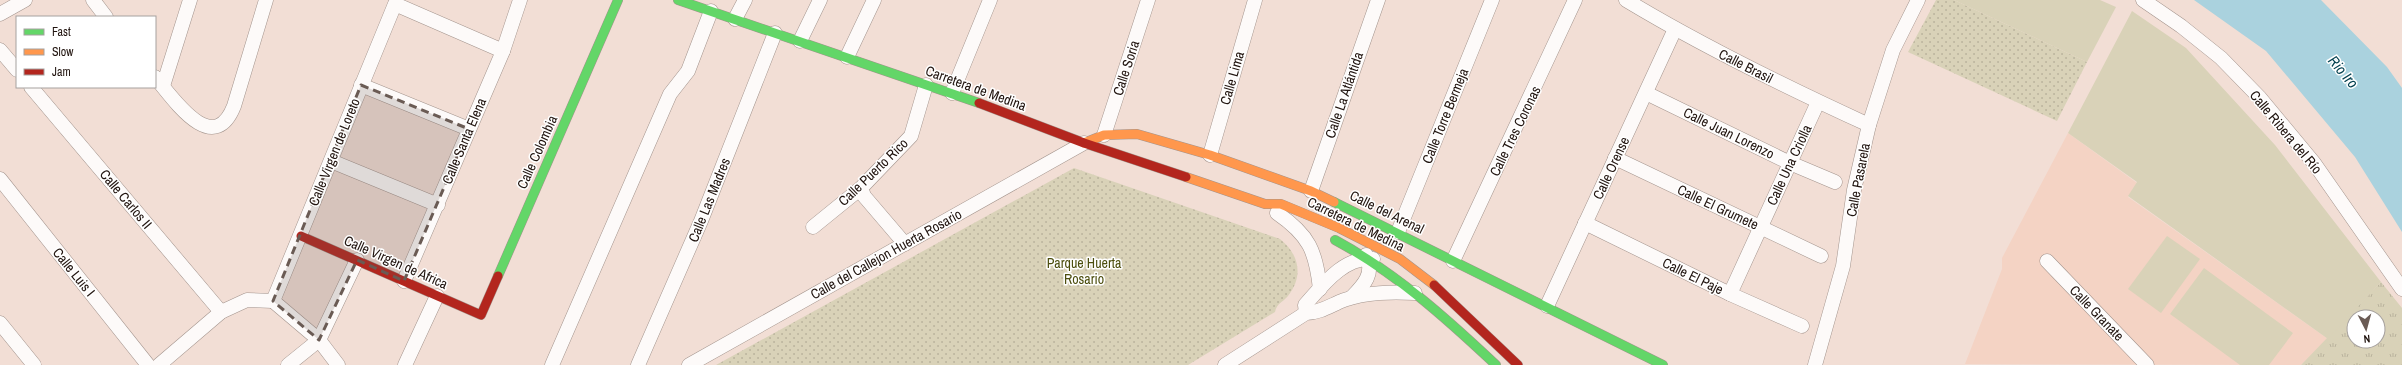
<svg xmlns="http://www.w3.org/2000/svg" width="2402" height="365" viewBox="0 0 2402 365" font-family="'Archivo Narrow',sans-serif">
  <defs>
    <pattern id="grass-tufts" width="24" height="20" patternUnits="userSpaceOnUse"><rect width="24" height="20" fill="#d9d2b8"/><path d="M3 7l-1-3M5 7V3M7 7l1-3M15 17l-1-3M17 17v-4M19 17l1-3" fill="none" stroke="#bab39d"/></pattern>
    <pattern id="park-dots" width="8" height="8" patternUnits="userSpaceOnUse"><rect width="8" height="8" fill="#d9d2b8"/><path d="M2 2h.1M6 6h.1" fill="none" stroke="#bab39d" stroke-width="1.8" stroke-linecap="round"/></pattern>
  </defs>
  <rect width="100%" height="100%" fill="#f2ded5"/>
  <!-- built -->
  <polygon fill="#f4d3c4" points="2068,133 2137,183 2128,197 2328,339 2301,365 1965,364 2002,269 2002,258"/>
  <!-- grass -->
  <path fill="url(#grass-tufts)" fill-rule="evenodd" d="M2381,282L2402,308V365H2301ZM2354,317H2378V341H2354Z"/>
  <!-- park -->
  <g fill="url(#park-dots)">
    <polygon points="1936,0 1954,0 2087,62 2057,121 1908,52"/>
    <path d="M1074,168L1280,239C1299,254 1304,276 1288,296C1282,303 1277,303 1275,312L1188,365H716Z"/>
  </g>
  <!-- garden -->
  <g fill="#d9d2b8">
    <polygon points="1954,0 2100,0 2116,7 2087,62"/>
    <polygon points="2132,11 2186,48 2275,145 2381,282 2328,339 2128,196 2137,182 2068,133"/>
    <polygon points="2167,236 2200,259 2161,313 2128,289"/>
    <polygon points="2204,268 2293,333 2269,365 2240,365 2170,314"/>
  </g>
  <!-- water -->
  <polygon fill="#aad2de" points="2194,0 2321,0 2387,67 2402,88 2402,232 2355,157 2266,51"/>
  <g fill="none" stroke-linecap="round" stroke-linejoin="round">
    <!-- street casing -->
    <g stroke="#a3948d" stroke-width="15">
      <g id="street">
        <polyline points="93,0 106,17"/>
        <path d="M1626,0C1704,47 1786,87 1869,125"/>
        <polyline points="2143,0 2181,26 2221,58 2260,98 2314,163 2402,289"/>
        <polyline points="0,14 25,0"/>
        <polyline points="735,19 745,0"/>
        <polyline points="800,41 820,0"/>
        <polyline points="0,50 17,70"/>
        <polyline points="847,57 874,0"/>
        <path d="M155,77C172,97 213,159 234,106L266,0"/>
        <polyline points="361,85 469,129"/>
        <polyline points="163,86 190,0"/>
        <polyline points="31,87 221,312"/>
        <polyline points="952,93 990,0"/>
        <polyline points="1646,93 1790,163 1835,182"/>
        <polyline points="1104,135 1148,0"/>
        <polyline points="1210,155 1255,0"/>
        <polyline points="1615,158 1821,256"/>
        <polyline points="331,161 438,205"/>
        <polyline points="0,179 148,365"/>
        <polyline points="861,188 864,196 905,244"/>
        <polyline points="1311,191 1378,0"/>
        <path d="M1277,213C1309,235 1316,251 1320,289"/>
        <polyline points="1585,223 1730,294 1802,326"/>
        <polyline points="813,227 861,188 911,136 926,85"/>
        <polyline points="1398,232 1492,0"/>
        <polyline points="1453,261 1575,0"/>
        <polyline points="2047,261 2147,365"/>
        <polyline points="404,281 503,51 520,0"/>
        <polyline points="1730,294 1818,102"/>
        <path d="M1352,297C1364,285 1375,273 1366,255"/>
        <polyline points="273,301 395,4 503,51"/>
        <polyline points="273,301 319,340 338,365"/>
        <polyline points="1547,306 1675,29"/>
        <path d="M1306,313L1305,305C1322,286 1344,256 1373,259"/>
        <polyline points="0,323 34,365"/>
        <polyline points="159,365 221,312 247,300 273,301"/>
        <polyline points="288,365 319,340 357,260"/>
        <polyline points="405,365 437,296"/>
        <polyline points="552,365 670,94 688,71 711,11"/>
        <polyline points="638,365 701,221 775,33"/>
        <polyline points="689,365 1084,143"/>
        <path d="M1225,365L1306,313C1320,313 1331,305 1344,300C1367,292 1391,292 1415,293"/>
        <polyline points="1815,365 1843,266 1854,190 1869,125 1893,50 1918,0"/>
      </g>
    </g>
    <!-- fast casing -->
    <g stroke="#a3948d" stroke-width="10">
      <g id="fast">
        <polyline points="678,0 979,103"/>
        <polyline points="1334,202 1663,365"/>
        <path d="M1335,240C1396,273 1446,318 1496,365"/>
        <polyline points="498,276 618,0"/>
      </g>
    </g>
    <!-- slow casing -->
    <g stroke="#a3948d" stroke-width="10">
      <g id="slow">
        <polyline points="1084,143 1104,135 1137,134 1210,155 1311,191 1334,202"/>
        <polyline points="1186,177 1265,204 1281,204 1339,228 1400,259 1434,285"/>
      </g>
    </g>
    <!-- jam casing -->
    <g stroke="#a3948d" stroke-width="10">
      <g id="jam">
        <polyline points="979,103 1084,143 1186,177"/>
        <polyline points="301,236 481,315 498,276"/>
        <polyline points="1434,285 1518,365"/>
      </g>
    </g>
    <!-- street -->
    <use href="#street" stroke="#fdfaf9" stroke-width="14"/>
    <!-- fast -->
    <use href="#fast" stroke="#63d668" stroke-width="9"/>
    <!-- slow -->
    <use href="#slow" stroke="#ff974d" stroke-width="9"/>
    <!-- jam -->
    <use href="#jam" stroke="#b3261e" stroke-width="9"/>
  </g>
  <!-- marked area -->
  <path fill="#6a5b54" fill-opacity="0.2" stroke="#6a5b54" stroke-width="3" stroke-dasharray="8 5" stroke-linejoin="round" d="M361,85L469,129L404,281L357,260L319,340L273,301Z"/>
  <g text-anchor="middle" stroke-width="3" stroke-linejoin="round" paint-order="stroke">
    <!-- street labels -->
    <g font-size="14" fill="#21140f" stroke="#fff">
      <text transform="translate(1746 66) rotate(27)" y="5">Calle Brasil</text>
      <text transform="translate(1126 68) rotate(-72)" y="5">Calle Soria</text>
      <text transform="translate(1232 78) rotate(-74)" y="5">Calle Lima</text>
      <text transform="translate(976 88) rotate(20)" y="5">Carretera de Medina</text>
      <text transform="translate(1344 95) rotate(-71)" y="5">Calle La Atlántida</text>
      <text transform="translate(1445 116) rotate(-68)" y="5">Calle Torre Bermeja</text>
      <text transform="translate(1515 131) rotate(-64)" y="5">Calle Tres Coronas</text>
      <text transform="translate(2286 132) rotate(50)" y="5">Calle Ribera del Río</text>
      <text transform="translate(1729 133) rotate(26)" y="5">Calle Juan Lorenzo</text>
      <text transform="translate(464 141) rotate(-67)" y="5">Calle Santa Elena</text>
      <text transform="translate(334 152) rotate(-68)" y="5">Calle Virgen de Loreto</text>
      <text transform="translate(537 152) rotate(-66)" y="5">Calle Colombia</text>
      <text transform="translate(1789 165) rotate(-65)" y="5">Calle Una Criolla</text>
      <text transform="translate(1611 168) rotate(-65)" y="5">Calle Orense</text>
      <text transform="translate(873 172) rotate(-44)" y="5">Calle Puerto Rico</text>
      <text transform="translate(1858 180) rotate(-79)" y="5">Calle Pasarela</text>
      <text transform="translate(126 199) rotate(50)" y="5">Calle Carlos II</text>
      <text transform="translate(709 200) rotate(-68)" y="5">Calle Las Madres</text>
      <text transform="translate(1718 207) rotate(25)" y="5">Calle El Grumete</text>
      <text transform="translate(1387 212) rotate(26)" y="5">Calle del Arenal</text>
      <text transform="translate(1356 224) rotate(26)" y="5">Carretera de Medina</text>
      <text transform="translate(886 254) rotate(-29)" y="5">Calle del Callejon Huerta Rosario</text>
      <text transform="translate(396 262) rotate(24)" y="5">Calle Virgen de Africa</text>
      <text transform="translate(74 272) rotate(51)" y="5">Calle Luis I</text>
      <text transform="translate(1693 276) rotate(26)" y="5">Calle El Paje</text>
      <text transform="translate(2097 313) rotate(46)" y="5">Calle Granate</text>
    </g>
    <!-- park labels -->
    <g font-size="14" fill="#4c4e0e" stroke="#fff">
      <text x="1084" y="268">Parque Huerta<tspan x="1084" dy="16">Rosario</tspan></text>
    </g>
    <!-- water labels -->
    <g font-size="15" font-style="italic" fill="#054251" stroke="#fff">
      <text transform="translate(2343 72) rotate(50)" y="5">Rio Iro</text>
    </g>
  </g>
  <!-- legend -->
  <rect x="16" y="16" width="140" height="72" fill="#ffffff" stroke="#a6a19f"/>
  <rect x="24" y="29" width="20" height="6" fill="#63d668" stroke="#a6a19f"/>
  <text x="52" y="36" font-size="12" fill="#21140f">Fast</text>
  <rect x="24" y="49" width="20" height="6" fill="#ff974d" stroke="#a6a19f"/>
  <text x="52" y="56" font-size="12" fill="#21140f">Slow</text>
  <rect x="24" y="69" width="20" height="6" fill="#b3261e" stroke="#a6a19f"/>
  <text x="52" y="76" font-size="12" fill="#21140f">Jam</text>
  <!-- north arrow -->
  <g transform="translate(2366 329) rotate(174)"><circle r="19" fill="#ffffff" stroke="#a6a19f"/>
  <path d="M0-3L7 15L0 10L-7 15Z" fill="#6a5b54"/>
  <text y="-6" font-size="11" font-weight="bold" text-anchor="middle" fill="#21140f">N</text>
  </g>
</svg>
